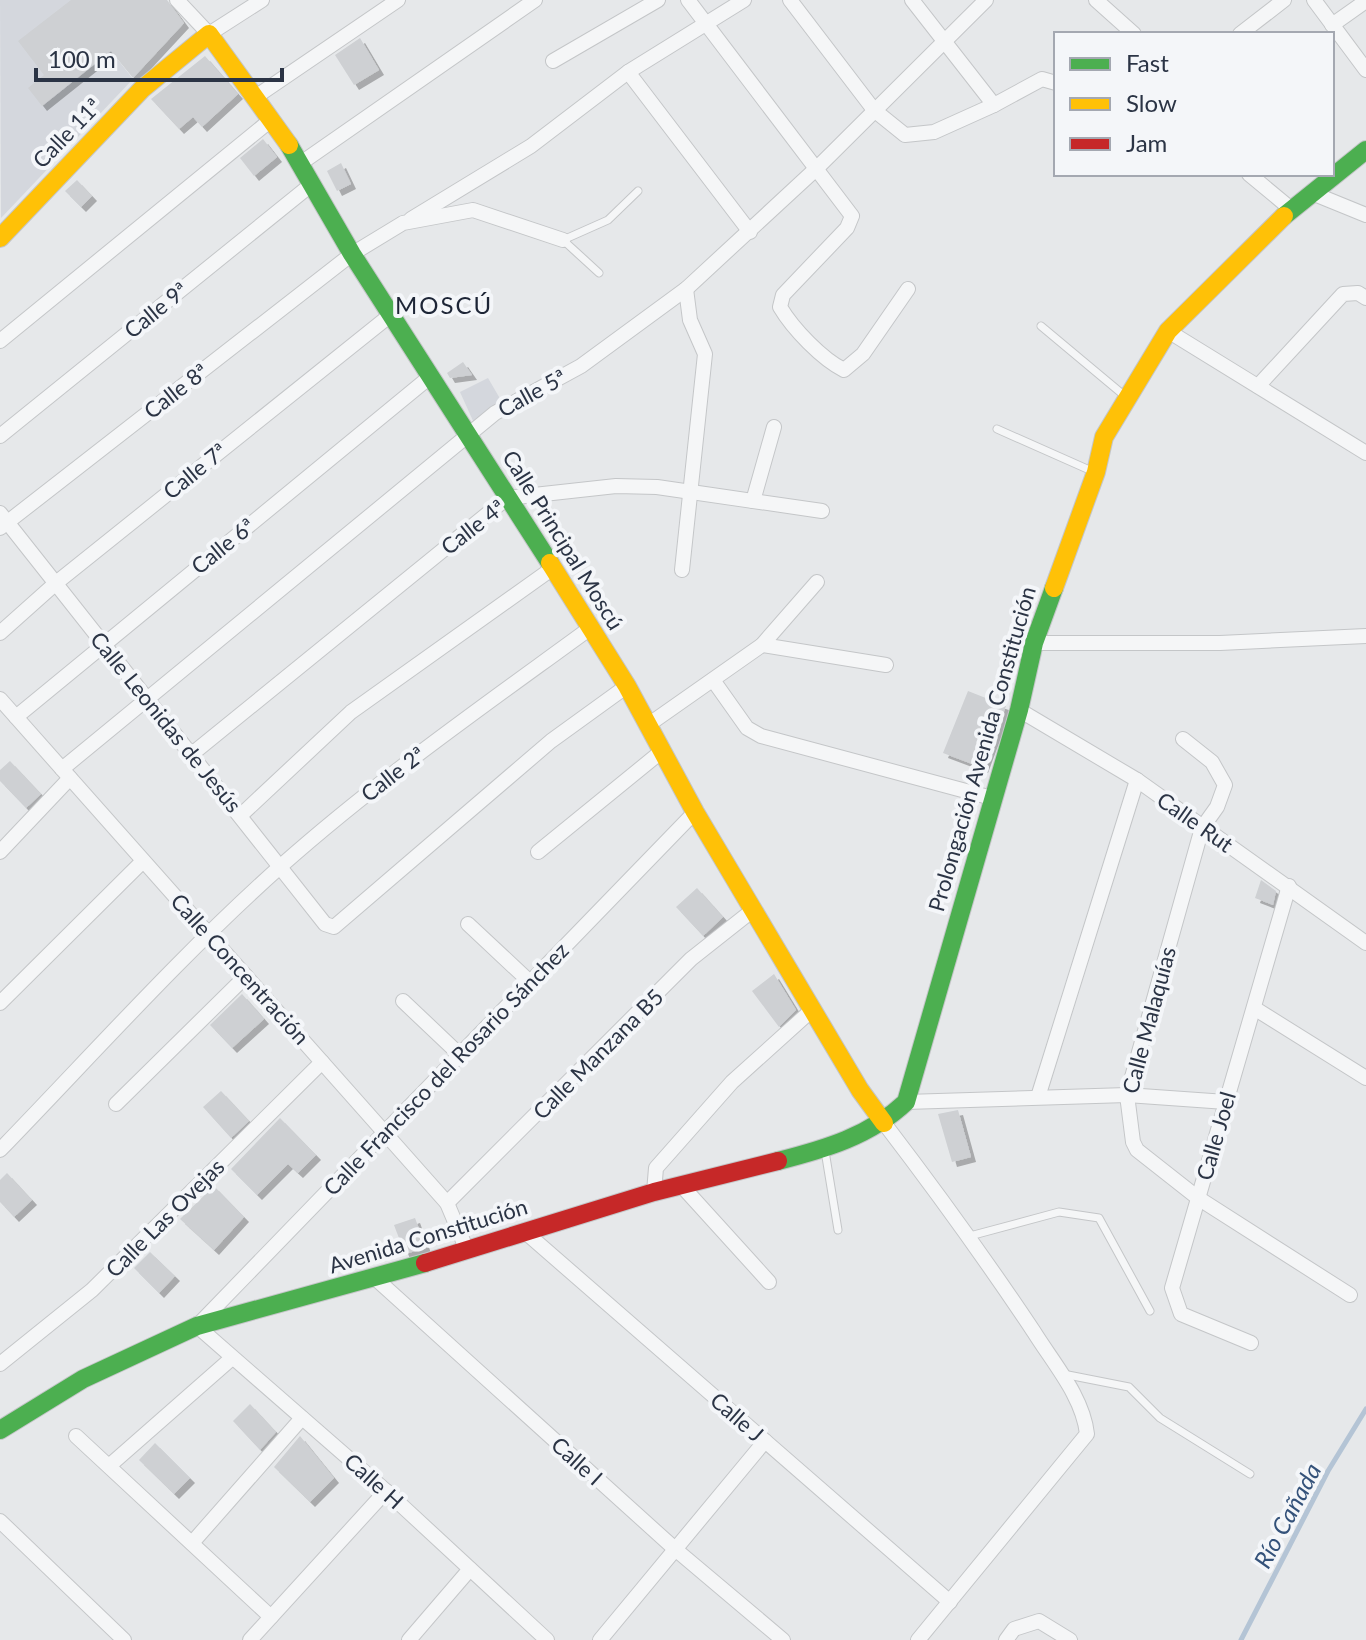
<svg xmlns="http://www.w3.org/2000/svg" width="1366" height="1640" viewBox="0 0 1366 1640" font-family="Lato,sans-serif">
  <defs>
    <filter id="shadow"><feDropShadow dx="5" dy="5" stdDeviation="0" flood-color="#0004"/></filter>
  </defs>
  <rect width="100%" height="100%" fill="#e6e8ea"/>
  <!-- built -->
  <g fill="#d4d7dd">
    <polygon points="0,0 71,0 133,79 1,218"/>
    <polygon points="488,378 502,402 474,423 460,392"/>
  </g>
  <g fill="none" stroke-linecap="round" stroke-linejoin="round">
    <!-- stream -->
    <polyline stroke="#b4c4d5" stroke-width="5" points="1241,1640 1328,1471 1366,1409"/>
  </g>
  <!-- building -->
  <g fill="#ced0d3" filter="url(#shadow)">
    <polygon points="71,0 167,0 184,23 133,78 111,51 42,106 28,88 44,75 18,41"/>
    <polygon points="360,38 379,70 354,85 335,55"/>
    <polygon points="205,56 238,94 202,127 193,117 179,129 151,99"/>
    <polygon points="263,139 277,157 254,176 240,158"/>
    <polygon points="341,163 351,184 337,191 327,171"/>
    <polygon points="77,180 92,196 81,207 65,191"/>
    <polygon points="463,362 472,375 450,378 447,373"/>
    <polygon points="968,691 1006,706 983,768 943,753"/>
    <polygon points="10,761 41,794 26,808 0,781 0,770"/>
    <polygon points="1261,880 1276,891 1273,905 1255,898"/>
    <polygon points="697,888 723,917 703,936 676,907"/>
    <polygon points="774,974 796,1010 779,1027 752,991"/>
    <polygon points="242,994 264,1019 232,1048 210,1025"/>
    <polygon points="221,1091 249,1121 231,1138 203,1107"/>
    <polygon points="958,1110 971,1157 952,1162 938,1114"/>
    <polygon points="280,1118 316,1155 298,1173 288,1164 257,1195 231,1169"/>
    <polygon points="7,1173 32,1200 14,1217 0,1202 0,1180"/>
    <polygon points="214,1186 244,1217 214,1250 180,1219"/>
    <polygon points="415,1218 426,1248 405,1254 394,1225"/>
    <polygon points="150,1252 175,1276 159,1293 134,1268"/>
    <polygon points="250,1404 276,1432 260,1450 233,1421"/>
    <polygon points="300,1436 334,1478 310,1502 274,1467"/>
    <polygon points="155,1443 190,1478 174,1494 139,1460"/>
  </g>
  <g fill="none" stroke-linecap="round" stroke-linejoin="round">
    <!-- lane casing -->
    <g stroke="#c4c6c8" stroke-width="9">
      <g id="lane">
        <polyline points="599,273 563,240 608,220 638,191"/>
        <polyline points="1041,326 1126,397"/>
        <polyline points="997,429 1094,472"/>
        <polyline points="825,1151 838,1230"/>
        <polyline points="970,1236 1059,1212 1099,1218 1150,1311"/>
        <polyline points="1063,1374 1129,1387 1160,1418 1250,1474"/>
      </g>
    </g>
    <!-- street casing -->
    <g stroke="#c4c6c8" stroke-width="16">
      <g id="street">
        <polyline points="177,0 209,34 262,0"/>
        <path d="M688,0L852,216L847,228L783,295L780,307C793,329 822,359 844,370L863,354L908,289"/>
        <polyline points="790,0 874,110 905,135 934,132 994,105"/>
        <polyline points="912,0 994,105 1042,79 1056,83"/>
        <polyline points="1096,0 1134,34"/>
        <polyline points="1314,0 1366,70"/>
        <polyline points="1332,25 1366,1"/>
        <polyline points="1240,34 1284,0"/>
        <polyline points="553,61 658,0"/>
        <polyline points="628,72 750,232"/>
        <polyline points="257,96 398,0"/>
        <polyline points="301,163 535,0"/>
        <polyline points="1249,174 1291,209"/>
        <polyline points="1312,193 1366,215"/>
        <polyline points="411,219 531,146 628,72 744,0"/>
        <polyline points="1168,331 1366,453"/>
        <polyline points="0,341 272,119"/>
        <polyline points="1258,386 1343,294 1358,293 1366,298"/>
        <polyline points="0,436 312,184"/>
        <polyline points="753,501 774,427"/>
        <polyline points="0,513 325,924 334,927 551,741 627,686"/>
        <polyline points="0,528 352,254 403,223 473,210 563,240"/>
        <polyline points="682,570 705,354 690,320 686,289"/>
        <polyline points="0,633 56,583 393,313"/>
        <polyline points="1034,643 1220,643 1366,636"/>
        <polyline points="762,645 886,665"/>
        <polyline points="713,680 747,728 761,736 992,798"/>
        <polyline points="0,699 447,1203 466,1248"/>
        <polyline points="1019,710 1137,780 1366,943"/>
        <polyline points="16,717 431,376"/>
        <polyline points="648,725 762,645 817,582"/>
        <polyline points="1183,739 1212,762 1225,785 1217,807 1202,828 1127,1095 1133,1142 1137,1150 1198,1198 1350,1295"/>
        <polyline points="192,754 507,498 616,486 657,487 822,511"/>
        <polyline points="62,769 495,413 581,366 686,289 818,167 986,0"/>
        <polyline points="241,815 351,712 553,568"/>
        <polyline points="0,852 70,778"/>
        <polyline points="538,852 662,751"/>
        <polyline points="468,924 530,982"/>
        <polyline points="403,1001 461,1056"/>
        <polyline points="0,1003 143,861"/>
        <polyline points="1254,1008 1366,1078"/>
        <polyline points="1038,1097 1137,780"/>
        <polyline points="906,1102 1127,1095 1226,1102"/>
        <polyline points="116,1104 246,976"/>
        <path d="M884,1123C936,1191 986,1260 1034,1332C1054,1364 1083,1397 1087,1434L918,1640"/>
        <path d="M0,1150C93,1054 182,954 282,865C379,779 485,705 589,629"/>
        <polyline points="681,1185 769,1282"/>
        <polyline points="654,1192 656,1168 732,1082 813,1009"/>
        <polyline points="447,1203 691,959 753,910"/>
        <polyline points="524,1231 950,1602"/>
        <polyline points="375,1278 675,1549 783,1640"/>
        <polyline points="1251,1343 1181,1314 1172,1288 1289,886"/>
        <polyline points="0,1364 92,1290 322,1062"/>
        <polyline points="76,1436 271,1617"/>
        <polyline points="109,1466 232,1358"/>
        <polyline points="0,1521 124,1640"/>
        <polyline points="192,1543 302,1418"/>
        <polyline points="250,1640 386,1491"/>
        <polyline points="409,1640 470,1569"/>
        <polyline points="547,1640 386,1491 197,1326 695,812"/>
        <polyline points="600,1640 765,1441"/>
        <polyline points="1006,1640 1014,1629 1039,1621 1070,1640"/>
      </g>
    </g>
    <!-- fast casing -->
    <g stroke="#c4c6c8" stroke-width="20">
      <g id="fast">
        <polyline points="289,145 352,254 550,563"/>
        <polyline points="1284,216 1366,150"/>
        <path d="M778,1161C825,1149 870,1136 906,1102L1019,710L1034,643L1054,588"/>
        <polyline points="0,1430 83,1379 197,1326 425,1263"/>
      </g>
    </g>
    <!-- slow casing -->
    <g stroke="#c4c6c8" stroke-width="20">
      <g id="slow">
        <polyline points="0,238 142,89 209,34 289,145"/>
        <polyline points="550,563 627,686 695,812 860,1090 884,1123"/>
        <polyline points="1054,588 1096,472 1104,437 1168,331 1284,216"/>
      </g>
    </g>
    <!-- jam casing -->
    <g stroke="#c4c6c8" stroke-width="20">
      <polyline id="jam" points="425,1263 654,1192 778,1161"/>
    </g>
    <!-- lane -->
    <use href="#lane" stroke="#f5f6f7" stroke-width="7"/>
    <!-- street -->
    <use href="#street" stroke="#f5f6f7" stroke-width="14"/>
    <!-- fast -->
    <use href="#fast" stroke="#4caf50" stroke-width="18"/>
    <!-- slow -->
    <use href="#slow" stroke="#ffc107" stroke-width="18"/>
    <!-- jam -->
    <use href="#jam" stroke="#c62828" stroke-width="18"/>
  </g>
  <g text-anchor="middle" stroke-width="8" stroke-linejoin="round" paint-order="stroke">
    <!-- street labels -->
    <g font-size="22" fill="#2b3445" stroke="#f4f6f9">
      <text transform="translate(67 133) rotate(-46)" y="8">Calle 11ª</text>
      <text transform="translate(156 310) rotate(-39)" y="8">Calle 9ª</text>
      <text transform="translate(176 391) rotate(-38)" y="8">Calle 8ª</text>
      <text transform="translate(532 393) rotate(-29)" y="8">Calle 5ª</text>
      <text transform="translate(195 471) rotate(-39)" y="8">Calle 7ª</text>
      <text transform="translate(473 527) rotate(-38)" y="8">Calle 4ª</text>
      <text transform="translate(563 540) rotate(58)" y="8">Calle Principal Moscú</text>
      <text transform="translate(223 546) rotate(-39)" y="8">Calle 6ª</text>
      <text transform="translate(166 722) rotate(51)" y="8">Calle Leonidas de Jesús</text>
      <text transform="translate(982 749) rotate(-74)" y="8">Prolongación Avenida Constitución</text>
      <text transform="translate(393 774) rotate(-38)" y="8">Calle 2ª</text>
      <text transform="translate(1195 822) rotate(35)" y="8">Calle Rut</text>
      <text transform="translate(240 969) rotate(48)" y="8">Calle Concentración</text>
      <text transform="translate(1149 1020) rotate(-75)" y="8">Calle Malaquías</text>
      <text transform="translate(598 1054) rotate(-45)" y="8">Calle Manzana B5</text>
      <text transform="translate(446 1069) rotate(-46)" y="8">Calle Francisco del Rosario Sánchez</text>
      <text transform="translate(1216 1136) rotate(-74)" y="8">Calle Joel</text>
      <text transform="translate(165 1218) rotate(-45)" y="8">Calle Las Ovejas</text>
      <text transform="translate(428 1236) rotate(-17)" y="8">Avenida Constitución</text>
      <text transform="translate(737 1417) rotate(41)" y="8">Calle J</text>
      <text transform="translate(577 1461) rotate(42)" y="8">Calle I</text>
      <text transform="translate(374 1481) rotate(42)" y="8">Calle H</text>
    </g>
    <!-- neighbourhood labels -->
    <g font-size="24" letter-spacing="2" fill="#1d2536" stroke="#f4f6f9">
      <text x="444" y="314">MOSCÚ</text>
    </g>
    <!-- water labels -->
    <g font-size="24" font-style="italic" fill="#34527a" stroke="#f4f6f9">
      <text transform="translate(1288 1516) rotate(-62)" y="8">Río Cañada</text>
    </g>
  </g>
  <!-- legend -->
  <rect x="1054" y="32" width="280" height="144" fill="#f4f6f9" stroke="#a4a8b1" stroke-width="2"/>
  <rect x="1070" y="58" width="40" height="12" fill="#4caf50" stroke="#a4a8b1" stroke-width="2"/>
  <text x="1126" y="72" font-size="24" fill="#2b3445">Fast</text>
  <rect x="1070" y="98" width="40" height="12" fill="#ffc107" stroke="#a4a8b1" stroke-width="2"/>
  <text x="1126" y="112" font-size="24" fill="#2b3445">Slow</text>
  <rect x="1070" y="138" width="40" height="12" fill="#c62828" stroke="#a4a8b1" stroke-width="2"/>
  <text x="1126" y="152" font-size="24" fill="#2b3445">Jam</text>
  <!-- scale -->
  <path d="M36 68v12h246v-12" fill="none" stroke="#2b3445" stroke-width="4"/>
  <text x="48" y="68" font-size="24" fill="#2b3445" stroke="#f4f6f9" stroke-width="6" paint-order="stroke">100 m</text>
</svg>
